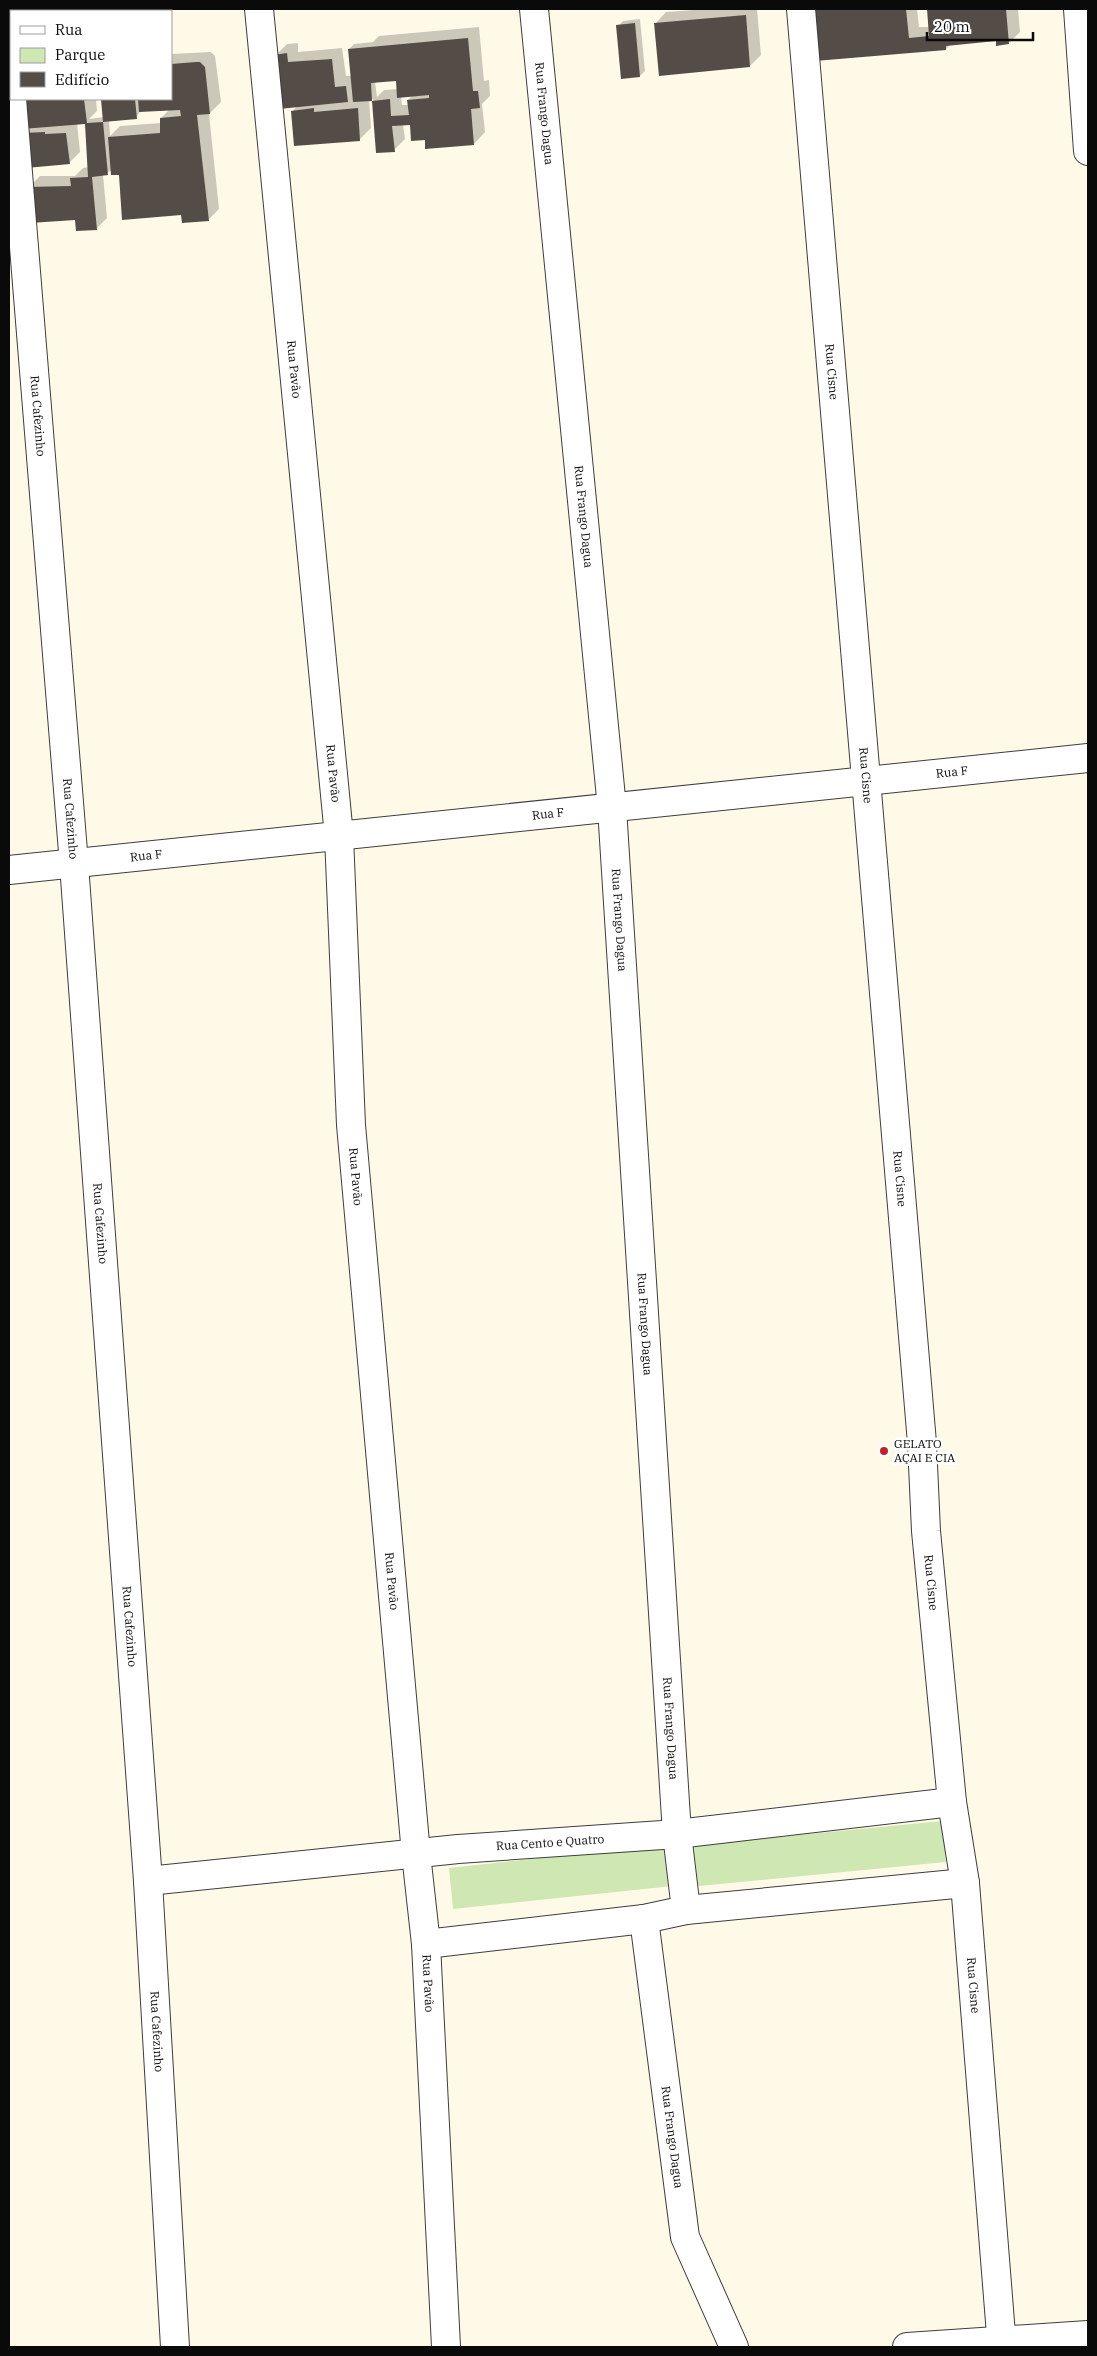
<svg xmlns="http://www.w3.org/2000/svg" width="1097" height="2356" viewBox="0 0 1097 2356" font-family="'IBM Plex Serif',serif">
  <rect width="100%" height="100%" fill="#fffae8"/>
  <!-- green -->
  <g fill="#cfe8b3">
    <polygon points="942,1821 946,1862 689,1887 686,1846"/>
    <polygon points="669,1844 673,1886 453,1909 449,1868"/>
  </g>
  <!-- shadow -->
  <g fill="#0003" fill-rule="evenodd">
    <polygon points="707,9 757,9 761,55 750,66 655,24 666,12"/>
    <polygon points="812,9 917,9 919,27 929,27 928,9 1018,9 1020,32 1009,43 997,40 950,45 946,49 816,60"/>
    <polygon points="640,19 645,71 640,76 618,26 623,21"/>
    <path d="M479,27L484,81L489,80L490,96L482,104L485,132L474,144L426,139L411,124H403L405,139L394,150L377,152L373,99L369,100L371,128L360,139L292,111L298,106L276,55L287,44L298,43V52L342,48L346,76H352L349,49L354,44L373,42L379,36ZM398,79V89L384,90L377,97L375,82ZM413,95L408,100L409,105H402L401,96Z"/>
    <path d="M211,52L215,56L221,102L209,114L219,209L208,220L182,214L112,170L103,175L107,218L96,229L29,187L40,176H75L83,168L89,167L86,124L88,122L77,123L80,152L69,163L24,134L31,127L11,99H96L97,111L89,119L104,117L102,99H171V54ZM170,109L161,118V123L120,126L110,136L109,120L136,118L141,110Z"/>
  </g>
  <!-- building -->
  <g fill="#534c47">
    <polygon points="811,9 906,9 909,38 929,36 927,9 1006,9 1009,44 996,46 996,41 946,46 946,50 815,61"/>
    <polygon points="746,15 750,67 659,76 654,23"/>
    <polygon points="635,23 640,77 621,79 616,25"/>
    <polygon points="468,38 473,91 478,91 480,108 471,109 474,145 425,149 425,140 411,141 410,125 392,126 395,152 376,153 372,101 390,99 391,116 409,115 407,100 429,98 429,95 397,98 396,81 371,83 372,101 353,102 348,49"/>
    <polygon points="287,53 288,62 332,59 335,87 346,86 348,102 279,109 274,55"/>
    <polygon points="196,62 200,62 205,67 210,114 197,115 209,221 182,223 181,215 122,220 119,175 111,175 108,137 160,133 160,118 181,116 180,110 139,112 138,99 171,99 171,64"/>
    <polygon points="11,99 84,99 87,123 103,122 108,175 92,177 97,230 76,231 75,220 30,223 27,187 71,186 70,178 88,177 85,124 9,130"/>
    <polygon points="101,99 135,99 137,119 103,122"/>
    <polygon points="314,108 314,112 358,108 360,141 294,146 291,111"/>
    <polygon points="45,132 45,134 66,133 70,164 26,168 23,133"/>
  </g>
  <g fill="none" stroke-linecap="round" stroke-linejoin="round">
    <!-- minor casing -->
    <g stroke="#3d3d3d" stroke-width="30">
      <g id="minor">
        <path id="s1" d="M259,9L339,836L351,1125L416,1854L426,1944L446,2347"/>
        <path id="s2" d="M534,9L612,808L677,1834L686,1910"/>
        <path id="s3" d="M801,9L922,1443L926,1531L952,1802L965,1883L1002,2347"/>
        <polyline points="1078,9 1088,151"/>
        <polyline points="9,53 11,84"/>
        <path id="s4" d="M12,99L74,864L148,1881L175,2347"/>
        <path id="s5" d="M9,870L1088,758"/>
        <path id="s6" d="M148,1881L458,1849L677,1834L952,1802"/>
        <path id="s7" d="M644,1919L685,2237L734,2347"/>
        <polyline points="426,1944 644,1919 686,1910 965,1883"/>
        <polyline points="907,2347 1088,2335"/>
      </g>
    </g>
    <!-- minor -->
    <use href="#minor" stroke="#fff" stroke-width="28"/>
  </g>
  <!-- markers -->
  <circle fill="#b9242d" stroke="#fff" stroke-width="2" cx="884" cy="1451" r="5"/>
  <g text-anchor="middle" stroke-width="5" stroke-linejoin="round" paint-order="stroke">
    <!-- street labels -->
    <g font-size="12" fill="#0a0a0a" stroke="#fff">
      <text dy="4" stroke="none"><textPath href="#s2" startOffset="105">Rua Frango Dagua</textPath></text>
      <text dy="4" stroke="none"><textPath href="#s1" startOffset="362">Rua Pavão</textPath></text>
      <text dy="4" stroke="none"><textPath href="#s3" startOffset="364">Rua Cisne</textPath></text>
      <text dy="4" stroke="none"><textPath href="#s4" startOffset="318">Rua Cafezinho</textPath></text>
      <text dy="4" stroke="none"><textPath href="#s2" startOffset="510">Rua Frango Dagua</textPath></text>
      <text dy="4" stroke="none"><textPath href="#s5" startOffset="948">Rua F</textPath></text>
      <text dy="4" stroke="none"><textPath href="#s1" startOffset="768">Rua Pavão</textPath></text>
      <text dy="4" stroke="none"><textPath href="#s3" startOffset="769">Rua Cisne</textPath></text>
      <text dy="4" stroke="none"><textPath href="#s5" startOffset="542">Rua F</textPath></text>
      <text dy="4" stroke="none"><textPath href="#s4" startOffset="722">Rua Cafezinho</textPath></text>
      <text dy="4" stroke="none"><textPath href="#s5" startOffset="138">Rua F</textPath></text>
      <text dy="4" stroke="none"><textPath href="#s2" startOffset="915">Rua Frango Dagua</textPath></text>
      <text dy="4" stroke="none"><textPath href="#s1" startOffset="1172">Rua Pavão</textPath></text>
      <text dy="4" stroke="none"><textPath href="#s3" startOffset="1174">Rua Cisne</textPath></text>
      <text dy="4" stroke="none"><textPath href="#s4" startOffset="1128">Rua Cafezinho</textPath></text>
      <text dy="4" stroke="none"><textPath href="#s2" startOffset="1320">Rua Frango Dagua</textPath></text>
      <text dy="4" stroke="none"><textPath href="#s1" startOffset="1578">Rua Pavão</textPath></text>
      <text dy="4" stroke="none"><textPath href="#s3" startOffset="1579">Rua Cisne</textPath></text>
      <text dy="4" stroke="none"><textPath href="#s4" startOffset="1532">Rua Cafezinho</textPath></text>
      <text dy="4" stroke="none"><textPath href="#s2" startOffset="1725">Rua Frango Dagua</textPath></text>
      <text dy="4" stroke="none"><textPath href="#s6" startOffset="404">Rua Cento e Quatro</textPath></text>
      <text dy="4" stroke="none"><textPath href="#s1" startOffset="1982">Rua Pavão</textPath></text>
      <text dy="4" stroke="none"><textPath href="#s3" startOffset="1984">Rua Cisne</textPath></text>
      <text dy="4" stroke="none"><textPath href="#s4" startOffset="1938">Rua Cafezinho</textPath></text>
      <text dy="4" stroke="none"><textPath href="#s7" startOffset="220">Rua Frango Dagua</textPath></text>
    </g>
    <!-- poi labels -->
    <g font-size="12" fill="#0a0a0a" stroke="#fff" text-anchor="start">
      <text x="894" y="1448">GELATO<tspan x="894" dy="14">AÇAI E CIA</tspan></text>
    </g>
  </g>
  <!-- border -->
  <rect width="1097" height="2356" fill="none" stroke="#0a0a0a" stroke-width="20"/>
  <!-- legend -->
  <rect x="10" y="10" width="162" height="90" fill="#ffffff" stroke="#9d9d9d"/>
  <rect x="20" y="26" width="25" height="8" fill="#ffffff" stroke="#9d9d9d"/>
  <text x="55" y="35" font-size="15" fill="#0a0a0a">Rua</text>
  <rect x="20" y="48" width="25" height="15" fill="#cfe8b3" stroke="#9d9d9d"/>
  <text x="55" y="60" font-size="15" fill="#0a0a0a">Parque</text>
  <rect x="20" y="72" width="25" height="15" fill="#534c47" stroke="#9d9d9d"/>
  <text x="55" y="85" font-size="15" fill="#0a0a0a">Edifício</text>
  <!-- scale -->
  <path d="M927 32v8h106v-8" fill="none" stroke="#0a0a0a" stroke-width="2.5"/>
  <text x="934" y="32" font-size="15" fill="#0a0a0a" stroke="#ffffff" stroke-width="4" paint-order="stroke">20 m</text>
</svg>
